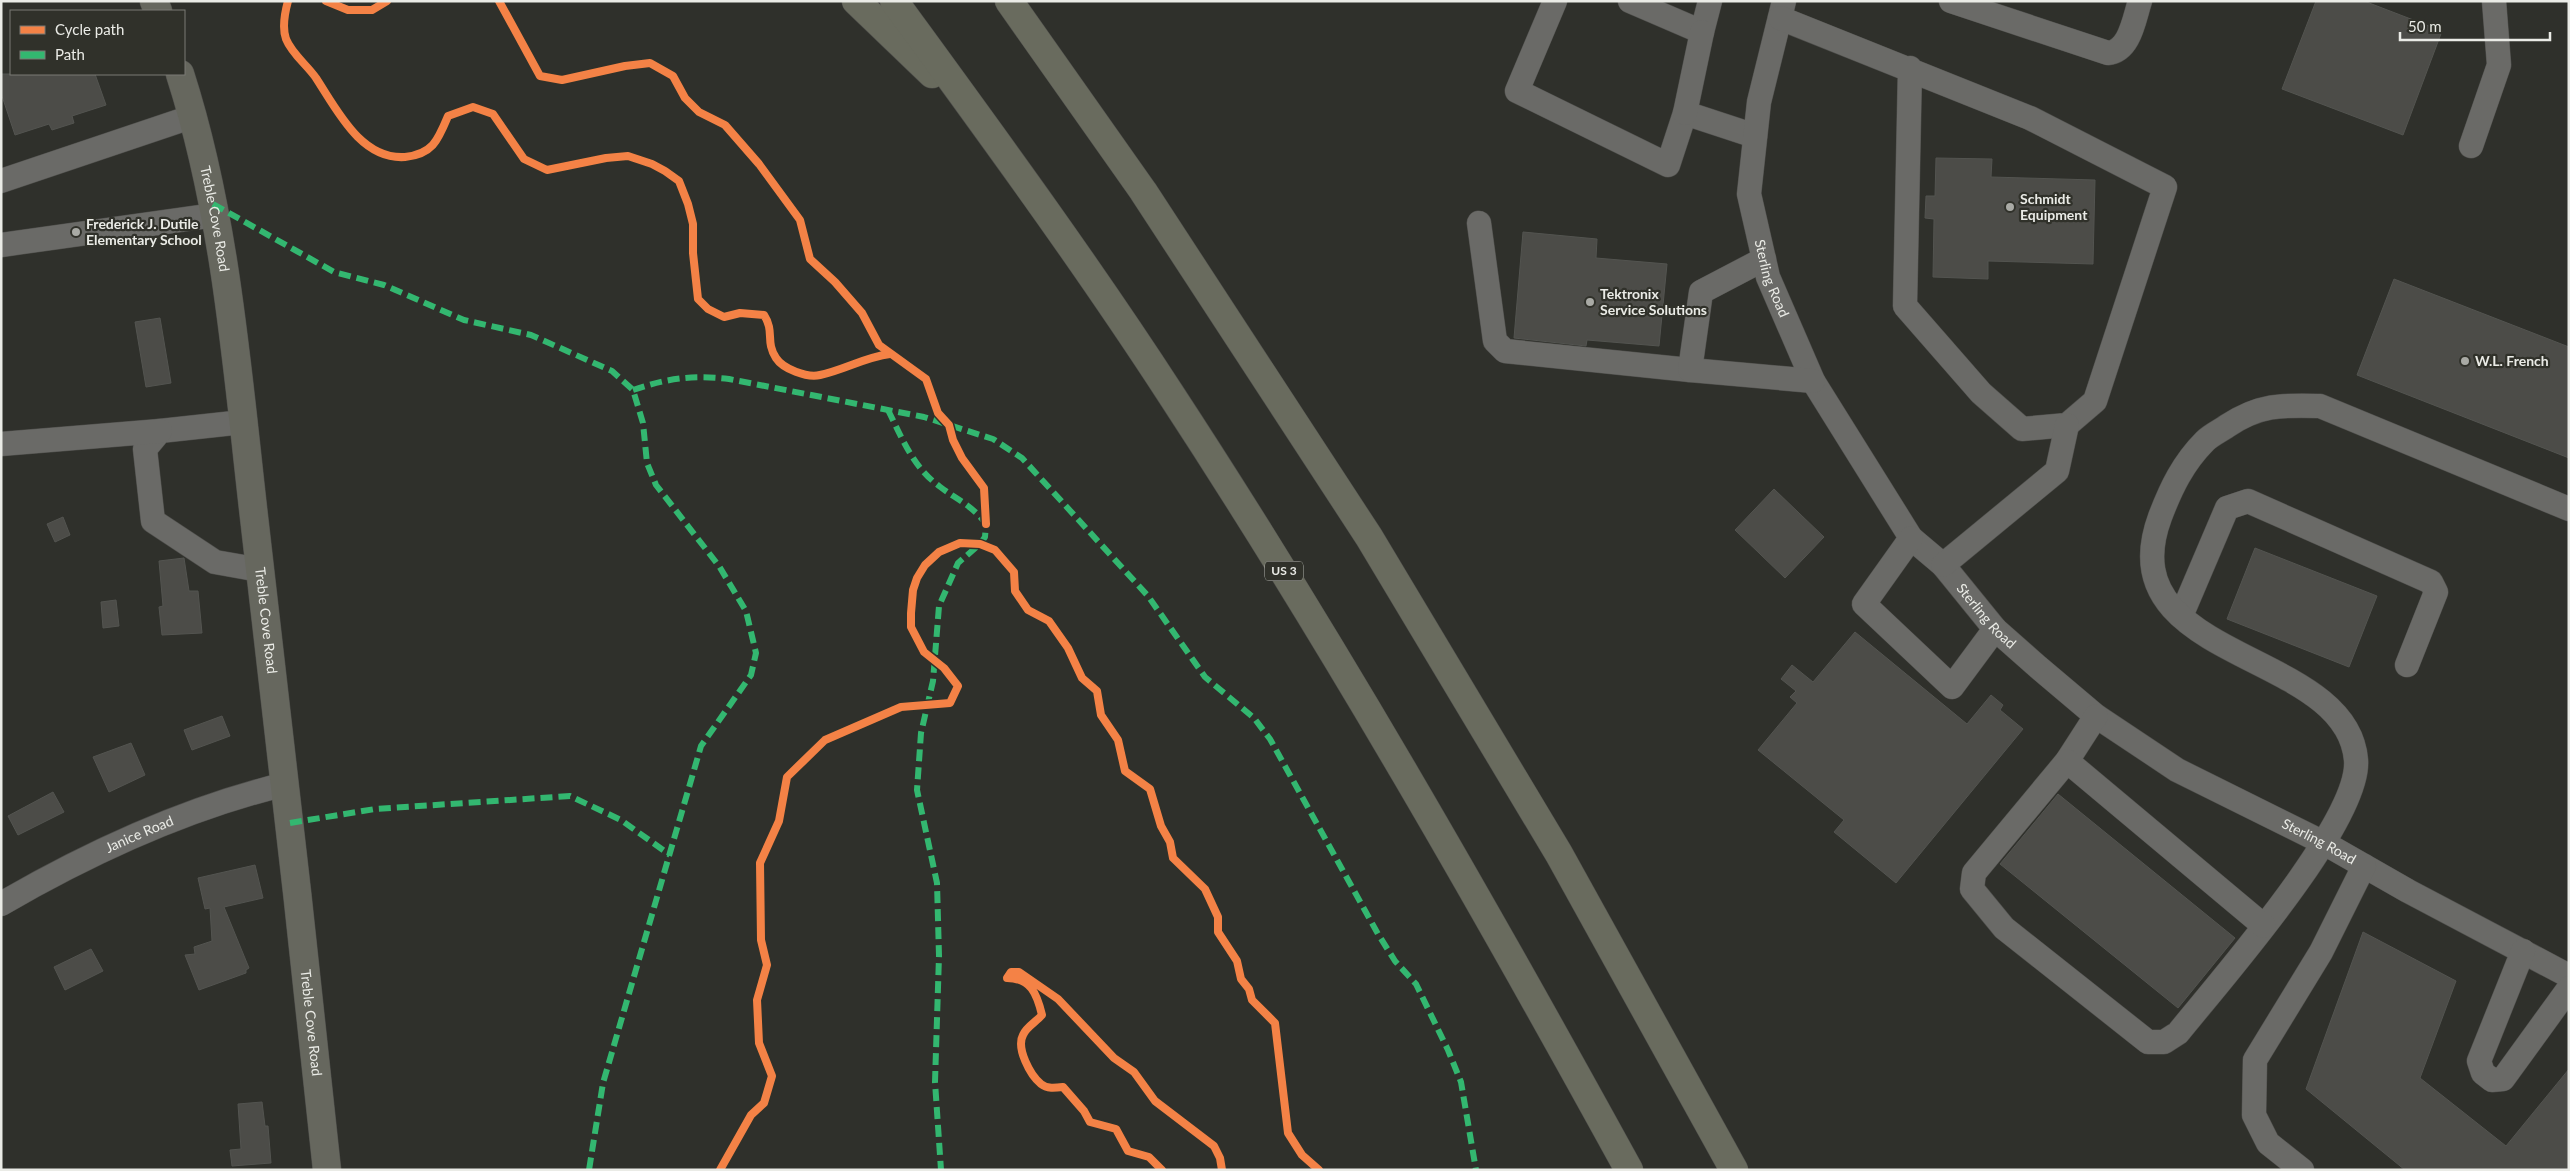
<svg xmlns="http://www.w3.org/2000/svg" width="2570" height="1171" viewBox="0 0 2570 1171" font-family="Lato,sans-serif">
  <rect width="100%" height="100%" fill="#2f302b"/>
  <!-- building -->
  <g fill="#4c4c48" stroke="#535450">
    <polygon points="2316,1 2364,1 2442,31 2403,135 2282,89"/>
    <polygon points="1,74 95,74 106,105 72,116 74,123 52,130 49,124 15,135 1,93"/>
    <polygon points="1936,158 1992,159 1991,177 2095,180 2093,264 1988,261 1988,279 1933,277 1934,219 1925,218 1926,196 1935,196"/>
    <polygon points="1523,232 1597,239 1596,258 1667,264 1659,346 1587,340 1586,346 1514,338"/>
    <polygon points="2394,279 2569,347 2569,458 2357,375"/>
    <polygon points="160,318 171,383 146,387 135,322"/>
    <polygon points="1774,489 1824,537 1785,578 1735,530"/>
    <polygon points="63,517 70,535 55,542 47,524"/>
    <polygon points="2255,548 2377,596 2349,667 2227,619"/>
    <polygon points="184,558 189,591 198,591 202,633 162,635 159,607 163,606 159,561"/>
    <polygon points="116,600 119,626 103,628 101,602"/>
    <polygon points="1855,632 1967,724 1991,695 2003,705 2000,710 2023,729 1896,883 1834,832 1844,820 1758,750 1797,703 1790,697 1796,691 1781,679 1792,665 1813,682"/>
    <polygon points="222,716 230,736 192,750 184,730"/>
    <polygon points="131,743 145,775 109,792 93,757"/>
    <polygon points="53,792 64,812 18,835 8,816"/>
    <polygon points="2058,794 2235,938 2178,1008 2000,864"/>
    <polygon points="255,865 263,898 224,907 249,968 246,970 246,973 199,990 185,955 195,954 194,947 212,941 210,908 205,909 198,878"/>
    <polygon points="2363,932 2456,981 2420,1078 2506,1146 2569,1069 2569,1170 2405,1170 2306,1089"/>
    <polygon points="91,949 103,971 65,990 54,967"/>
    <polygon points="262,1102 265,1126 268,1126 271,1163 232,1166 230,1150 241,1149 238,1104"/>
  </g>
  <g fill="none" stroke-linecap="round" stroke-linejoin="round">
    <!-- minor casing -->
    <g stroke="#4e4e4b" stroke-width="25">
      <g id="minor">
        <polyline points="1555,1 1517,91 1668,165 1685,113 1755,136"/>
        <polyline points="1630,1 1702,32 1710,1"/>
        <path id="s1" d="M1784,1L1759,102L1749,194L1768,277L1813,381L1911,538L1943,565L1995,629L2038,667L2096,716L2177,770L2324,843L2408,891L2569,976"/>
        <path d="M1951,1L2108,53C2130,51 2134,19 2140,1"/>
        <polyline points="1780,18 2030,118 2165,187 2095,401 2067,425 2022,429 1981,393 1905,306 1910,68"/>
        <polyline points="1685,113 1702,32"/>
        <polyline points="2471,146 2499,65 2494,1"/>
        <polyline points="1,181 194,116"/>
        <polyline points="1479,223 1495,341 1505,351 1690,370"/>
        <polyline points="1,245 215,215"/>
        <polyline points="1764,259 1701,292 1690,370 1813,381"/>
        <polyline points="243,422 160,431 145,449 153,521 215,562 260,570"/>
        <polyline points="1,444 160,431"/>
        <polyline points="1911,538 1864,604 1952,687 1995,629"/>
        <polyline points="1943,565 2057,471 2067,425"/>
        <polyline points="2181,616 2227,508 2248,501 2431,582 2436,592 2407,665"/>
        <path d="M2096,716L2067,761L1974,873L1972,889L2004,928L2148,1042H2164L2178,1033C2219,982 2361,821 2356,760C2347,648 2106,663 2160,517C2171,488 2183,463 2205,441C2211,435 2220,431 2227,426C2260,404 2282,405 2320,406L2569,509"/>
        <polyline points="2067,761 2264,926"/>
        <path id="s2" d="M1,904C89,853 186,808 286,784"/>
        <polyline points="2523,951 2479,1061 2483,1073 2492,1080 2503,1079 2569,988"/>
        <polyline points="2302,1170 2268,1143 2254,1115 2255,1060 2321,952 2364,866"/>
      </g>
    </g>
    <!-- major casing -->
    <g stroke="#4e4e4b" stroke-width="29">
      <g id="major">
        <polyline points="154,1 158,11"/>
        <path id="s3" d="M180,74C226,217 237,369 254,517C280,735 304,952 327,1170"/>
      </g>
    </g>
    <!-- highway casing -->
    <g stroke="#4e4e4b" stroke-width="29">
      <g id="highway">
        <polyline points="856,1 932,74"/>
        <path d="M894,1C988,130 1083,259 1170,393C1335,645 1484,906 1629,1170"/>
        <polyline points="1009,1 1143,191 1369,537 1559,854 1734,1170"/>
      </g>
    </g>
    <!-- minor -->
    <use href="#minor" stroke="#6a6a67" stroke-width="24"/>
    <!-- major -->
    <use href="#major" stroke="#66675e" stroke-width="28"/>
    <!-- highway -->
    <use href="#highway" stroke="#696b5e" stroke-width="28"/>
    <!-- quiet -->
    <g stroke="#33b770" stroke-width="6" stroke-dasharray="12 6" stroke-linecap="butt">
      <polyline points="213,204 334,272 384,285 464,320 531,335 612,371 633,390 643,423 647,463 656,485 719,566 746,611 756,653 751,675 701,746 603,1083 589,1170"/>
      <path d="M633,390C668,378 692,375 729,379L924,417L993,439L1022,458L1148,596L1205,677L1254,718L1270,739L1378,934L1395,961L1416,984L1448,1050L1461,1082L1476,1170"/>
      <path d="M888,410C902,438 913,467 939,486C957,500 972,505 986,524L985,537L980,544L958,563L939,606L933,681L921,733L917,790L937,883L939,956L935,1082L941,1170"/>
      <polyline points="290,823 375,809 570,796 621,820 670,855"/>
    </g>
    <!-- cycleway casing -->
    <g stroke="#30312a" stroke-width="11">
      <g id="cycleway">
        <path d="M288,1C285,12 282,28 286,39C292,54 307,65 316,78C337,110 361,160 405,157C433,154 438,140 448,116L473,107L493,114L524,159L547,170L606,158L628,156L652,164L665,171L679,181L688,204L693,224V253L698,299L708,309L724,317L740,313L764,315C775,332 765,341 776,358C783,369 807,378 820,375C844,370 865,357 890,354"/>
        <polyline points="326,1 348,10 372,10 387,1"/>
        <polyline points="499,1 540,76 562,80 625,66 650,63 673,76 685,98 699,112 725,125 759,164 800,220 810,259 835,282 862,313 879,345 926,379 938,413 949,425 953,440 962,458 984,488 986,524"/>
        <polyline points="720,1170 751,1115 764,1103 772,1076 759,1043 757,1000 767,965 761,940 760,863 779,821 787,777 825,740 901,707 950,703 958,686 944,668 924,652 911,627 911,613 913,590 917,578 925,565 939,552 960,543 980,544 995,550 1014,572 1015,591 1028,610 1049,621 1068,648 1082,678 1097,691 1101,715 1118,740 1125,771 1150,789 1161,826 1170,842 1173,858 1205,889 1218,917 1218,932 1237,961 1241,979 1249,989 1252,1000 1275,1023 1288,1133 1302,1155 1319,1170"/>
        <path d="M1162,1170L1149,1157L1128,1151L1116,1129L1090,1122L1084,1111L1063,1087C1055,1088 1047,1089 1041,1084C1030,1075 1016,1048 1023,1035C1026,1027 1036,1022 1042,1015C1037,994 1031,978 1007,978L1011,972H1019L1058,999L1114,1058L1134,1072L1155,1101L1214,1146L1220,1158L1222,1170"/>
      </g>
    </g>
    <!-- cycleway -->
    <use href="#cycleway" stroke="#f48246" stroke-width="8"/>
  </g>
  <!-- markers -->
  <g fill="#a9aaa5" stroke="#30312a" stroke-width="2">
    <circle cx="2010" cy="207" r="5"/>
    <circle cx="76" cy="232" r="5"/>
    <circle cx="1590" cy="302" r="5"/>
    <circle cx="2465" cy="361" r="5"/>
  </g>
  <g text-anchor="middle" stroke-width="4.5" stroke-linejoin="round" paint-order="stroke">
    <!-- shield labels -->
    <rect fill="#30312a" stroke="#b2b3ae" stroke-width="1" x="1265" y="561.5" width="38" height="19" rx="4"/>
    <g font-size="12" font-weight="bold" fill="#eaebe6">
      <text x="1284" y="575">US 3</text>
    </g>
    <!-- poi labels -->
    <g font-size="14" font-weight="bold" fill="#eaebe6" stroke="#30312a" text-anchor="start">
      <text x="2020" y="204">Schmidt<tspan x="2020" dy="16">Equipment</tspan></text>
      <text x="86" y="229">Frederick J. Dutile<tspan x="86" dy="16">Elementary School</tspan></text>
      <text x="1600" y="299">Tektronix<tspan x="1600" dy="16">Service Solutions</tspan></text>
      <text x="2475" y="366">W.L. French</text>
    </g>
    <!-- street labels -->
    <g font-size="14" fill="#eaebe6" stroke="#30312a">
      <text dy="5" stroke="none"><textPath href="#s3" startOffset="149">Treble Cove Road</textPath></text>
      <text dy="5" stroke="none"><textPath href="#s1" startOffset="284">Sterling Road</textPath></text>
      <text dy="5" stroke="none"><textPath href="#s1" startOffset="689">Sterling Road</textPath></text>
      <text dy="5" stroke="none"><textPath href="#s3" startOffset="554">Treble Cove Road</textPath></text>
      <text dy="5" stroke="none"><textPath href="#s2" startOffset="155">Janice Road</textPath></text>
      <text dy="5" stroke="none"><textPath href="#s1" startOffset="1094">Sterling Road</textPath></text>
      <text dy="5" stroke="none"><textPath href="#s3" startOffset="959">Treble Cove Road</textPath></text>
    </g>
  </g>
  <!-- border -->
  <rect width="2570" height="1171" fill="none" stroke="#eaebe6" stroke-width="5"/>
  <!-- legend -->
  <rect x="10" y="10" width="175" height="65" fill="#30312a" stroke="#7a7b75"/>
  <rect x="20" y="26" width="25" height="8" fill="#f48246" stroke="#7a7b75"/>
  <text x="55" y="35" font-size="15" fill="#eaebe6">Cycle path</text>
  <rect x="20" y="51" width="25" height="8" fill="#33b770" stroke="#7a7b75"/>
  <text x="55" y="60" font-size="15" fill="#eaebe6">Path</text>
  <!-- scale -->
  <path d="M2400 32v8h150v-8" fill="none" stroke="#eaebe6" stroke-width="2.5"/>
  <text x="2408" y="32" font-size="15" fill="#eaebe6" stroke="#30312a" stroke-width="4" paint-order="stroke">50 m</text>
</svg>
